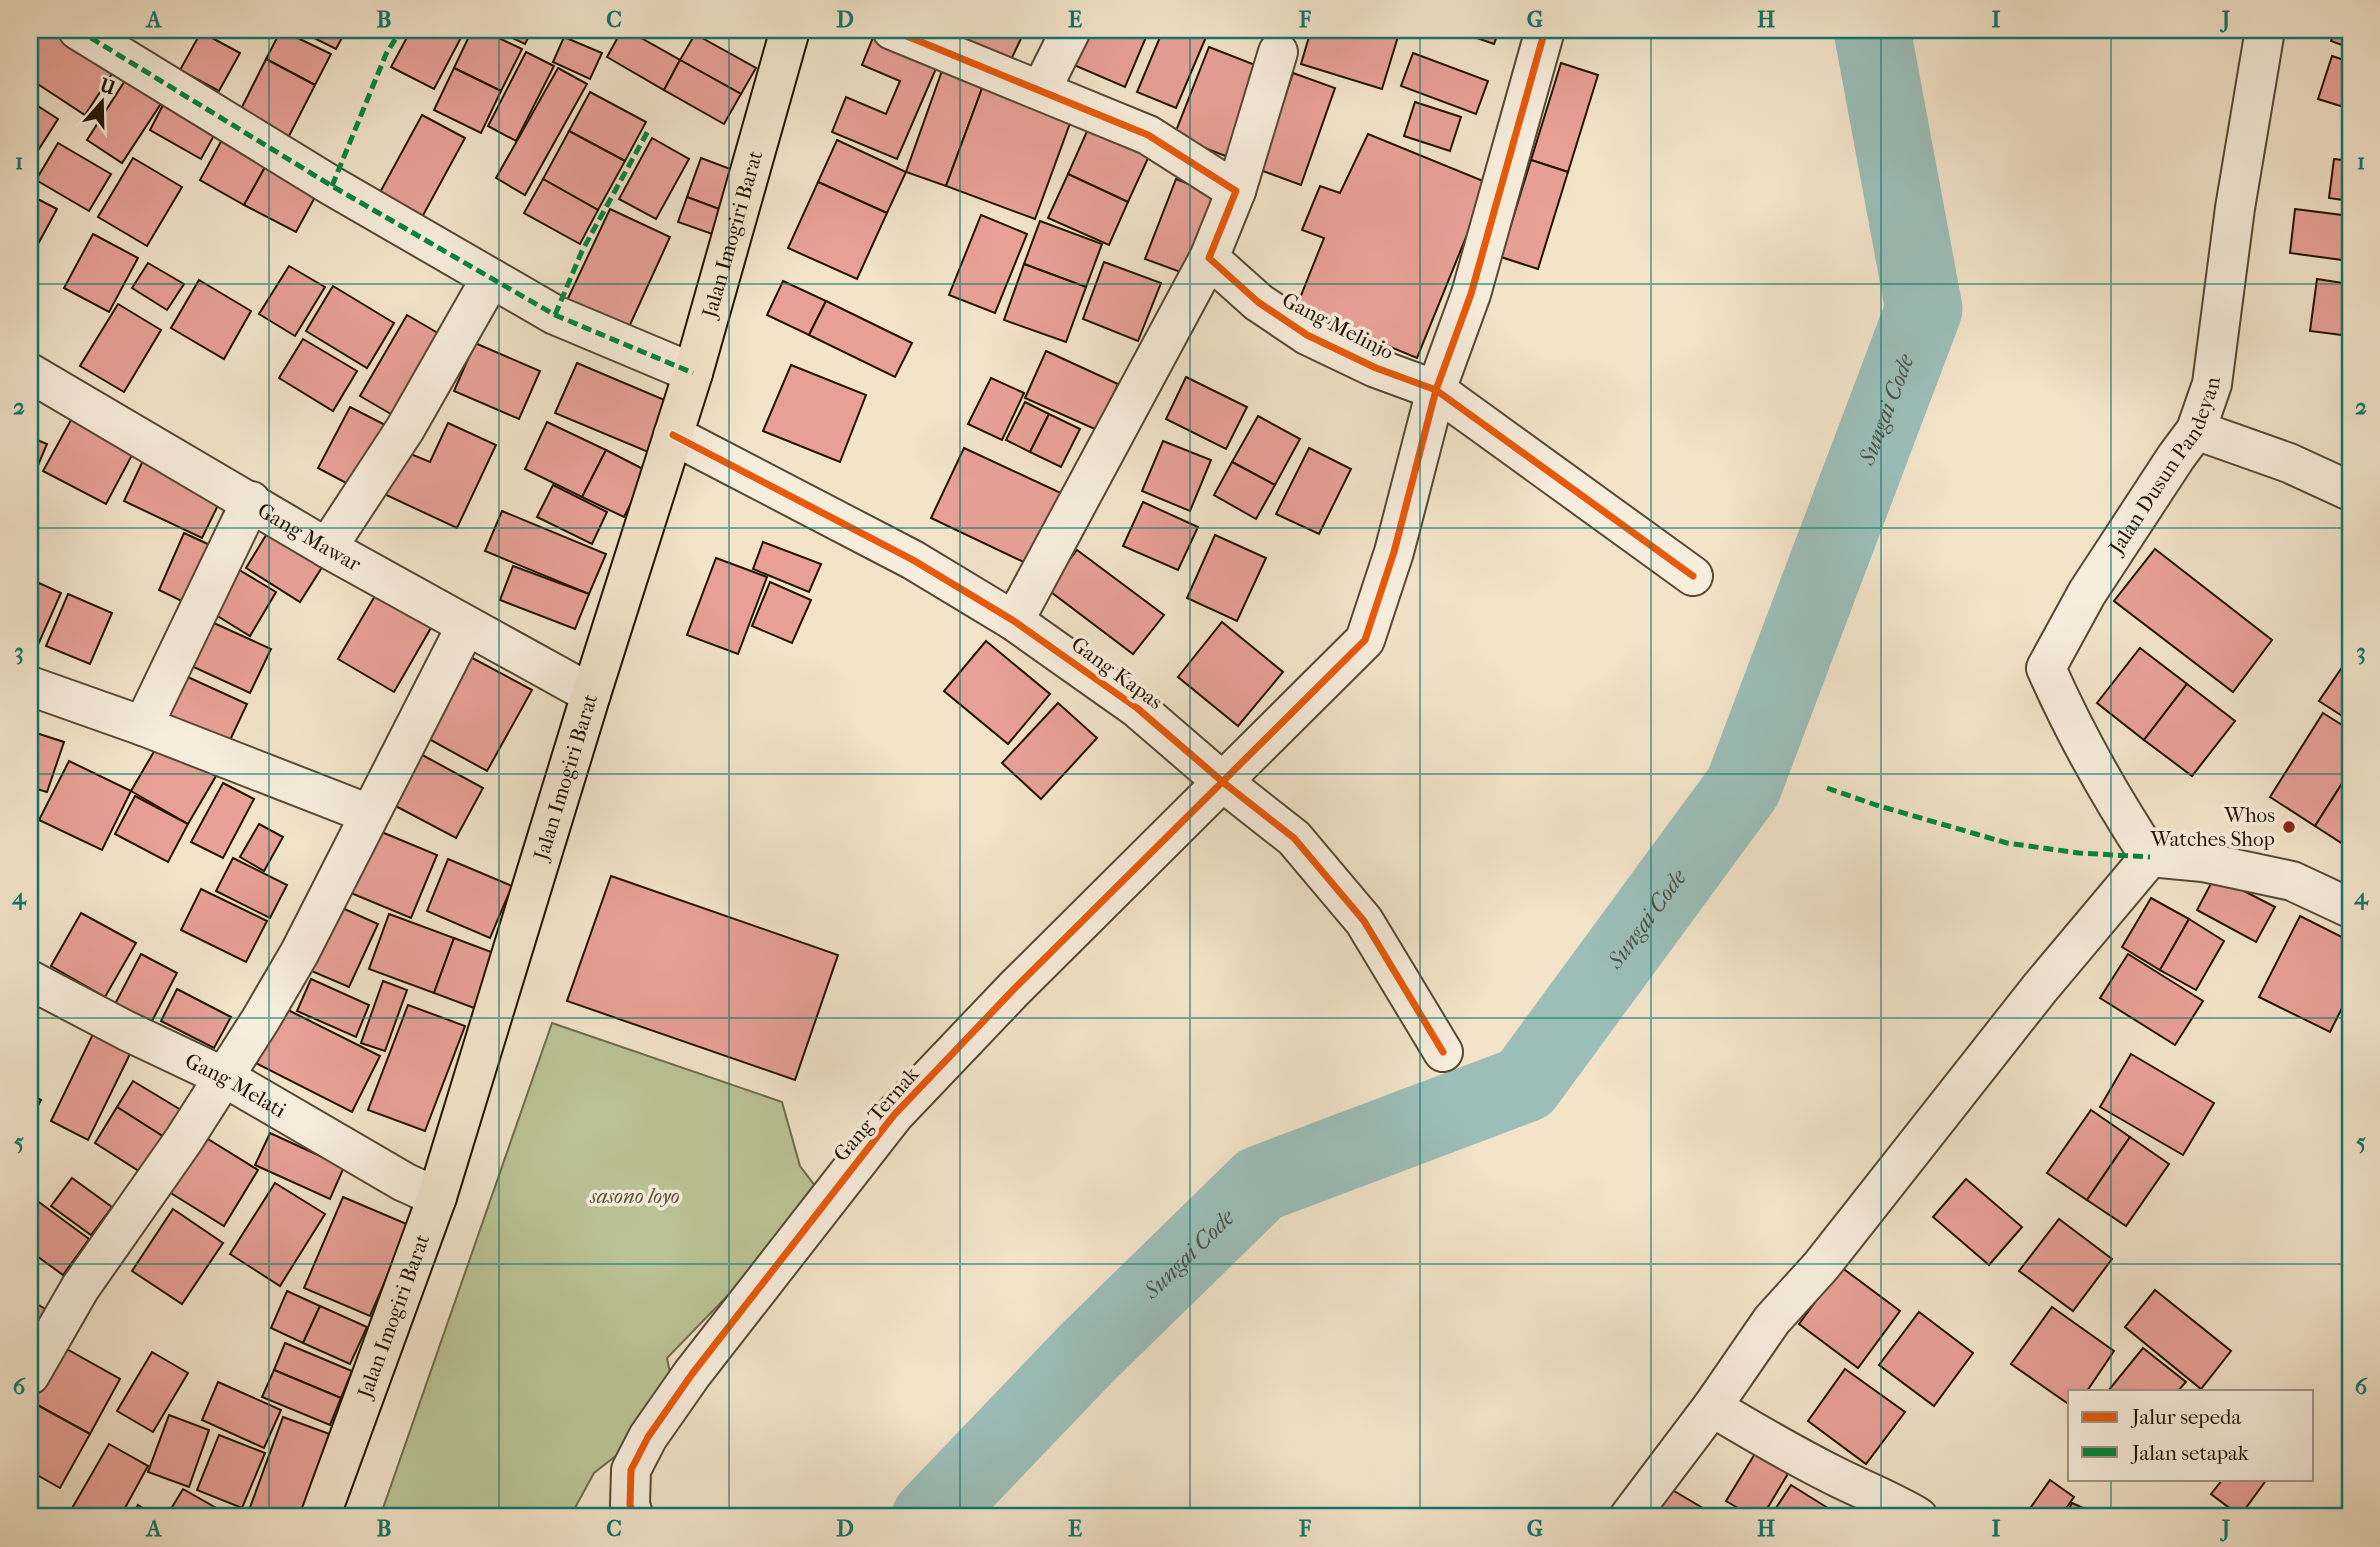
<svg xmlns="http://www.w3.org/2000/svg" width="2380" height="1547" viewBox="0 0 2380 1547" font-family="'IM FELL French Canon',serif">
  <rect width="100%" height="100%" fill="#f2e3c9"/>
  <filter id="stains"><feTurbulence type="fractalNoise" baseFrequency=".00286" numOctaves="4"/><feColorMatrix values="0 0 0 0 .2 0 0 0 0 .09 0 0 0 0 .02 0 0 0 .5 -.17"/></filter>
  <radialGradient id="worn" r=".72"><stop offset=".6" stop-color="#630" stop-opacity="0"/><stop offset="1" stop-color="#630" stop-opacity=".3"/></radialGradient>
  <!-- green -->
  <polygon fill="#bbc396" stroke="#6e6c4d" stroke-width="2" points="552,1023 782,1102 800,1166 815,1186 799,1222 667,1358 677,1408 594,1473 570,1517 380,1517"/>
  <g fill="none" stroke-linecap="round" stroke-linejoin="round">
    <!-- river -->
    <path stroke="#9bbeb8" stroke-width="77" id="s1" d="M930,1517L1087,1353L1260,1184L1525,1084L1743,787L1924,309L1872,30"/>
  </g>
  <!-- building -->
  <g fill="#e8a096" stroke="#221404" stroke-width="2">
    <polygon points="30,30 54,30 115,69 85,115 30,79"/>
    <polygon points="281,30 331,54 315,85 266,59"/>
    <polygon points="306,30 346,30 336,49 304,33"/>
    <polygon points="411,30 465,30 434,89 391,67"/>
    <polygon points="472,30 482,30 522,49 501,91 454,68"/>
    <polygon points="496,30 532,30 525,44"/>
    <polygon points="622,30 627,30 680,60 664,90 607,57"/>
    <polygon points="876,30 941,57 897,159 832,132 846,97 886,114 900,81 862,65"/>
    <polygon points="932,30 1025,30 1009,64"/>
    <polygon points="1080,30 1149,30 1125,87 1067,62"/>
    <polygon points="1163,30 1189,30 1206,37 1176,108 1137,92"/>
    <polygon points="1311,30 1400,30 1382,89 1301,64"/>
    <polygon points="1454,30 1499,30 1494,44"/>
    <polygon points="2335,30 2350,30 2350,48 2331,41"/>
    <polygon points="201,32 240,53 219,91 180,70"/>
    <polygon points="695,34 756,68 741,94 680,60"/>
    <polygon points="564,37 602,53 590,79 553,62"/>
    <polygon points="1209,47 1263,68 1228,157 1174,136"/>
    <polygon points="526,52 554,66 516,141 488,126"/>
    <polygon points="1413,53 1488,81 1476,114 1401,86"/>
    <polygon points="2332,56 2350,62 2350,109 2318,99"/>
    <polygon points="266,59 315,85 287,140 238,115"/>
    <polygon points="680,60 741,94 724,124 664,90"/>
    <polygon points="1561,63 1598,75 1568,172 1531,160"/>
    <polygon points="454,68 501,91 481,133 434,110"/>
    <polygon points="558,68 587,84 525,195 496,178"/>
    <polygon points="943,68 984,83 946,186 906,172"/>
    <polygon points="1293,73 1335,88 1301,185 1260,170"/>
    <polygon points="128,76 164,99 122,163 87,140"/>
    <polygon points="984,83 1073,115 1035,219 946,186"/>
    <polygon points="590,92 646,122 625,161 569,131"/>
    <polygon points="30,101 58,119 30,163"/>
    <polygon points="1415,102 1461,117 1450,151 1404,136"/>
    <polygon points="164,103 216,132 201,159 150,130"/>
    <polygon points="422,115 465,138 421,219 378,196"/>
    <polygon points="1088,129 1149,156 1128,202 1068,174"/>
    <polygon points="569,131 625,161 598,210 543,179"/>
    <polygon points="1368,134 1488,183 1417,358 1296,308 1324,238 1302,230 1320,186 1340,193"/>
    <polygon points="224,136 269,160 244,205 200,180"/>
    <polygon points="652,138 689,159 656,219 619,199"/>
    <polygon points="837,140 906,172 887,213 818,182"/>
    <polygon points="58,143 111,174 89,211 36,180"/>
    <polygon points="133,158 182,187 147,246 98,217"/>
    <polygon points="701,158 741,173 727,212 687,197"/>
    <polygon points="2334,159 2350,161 2350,201 2329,198"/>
    <polygon points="269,160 320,188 296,232 244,205"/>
    <polygon points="1531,160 1568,172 1538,269 1501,257"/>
    <polygon points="1068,174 1128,202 1109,245 1048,218"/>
    <polygon points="543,179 598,210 580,244 524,213"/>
    <polygon points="1176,179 1224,198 1194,277 1145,259"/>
    <polygon points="818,182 887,213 857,279 788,248"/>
    <polygon points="30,195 57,209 30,259"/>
    <polygon points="687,197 727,212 718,236 678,222"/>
    <polygon points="610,209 670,237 624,338 563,309"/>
    <polygon points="2295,209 2350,216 2350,261 2290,253"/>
    <polygon points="981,215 1027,234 995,313 949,295"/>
    <polygon points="1040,221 1102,244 1086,287 1024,264"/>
    <polygon points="93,234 138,258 109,312 64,288"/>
    <polygon points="1104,262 1161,283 1138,341 1083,319"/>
    <polygon points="148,263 184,284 167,310 132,288"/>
    <polygon points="1024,264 1086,287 1066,342 1004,320"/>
    <polygon points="289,266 325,287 295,336 259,314"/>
    <polygon points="2317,279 2350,284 2350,336 2310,331"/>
    <polygon points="199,280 251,311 224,359 171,328"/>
    <polygon points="783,281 826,301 809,335 767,315"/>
    <polygon points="333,286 394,323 367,368 306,331"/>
    <polygon points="826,301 912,343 895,377 809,335"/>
    <polygon points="118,304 161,330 124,392 80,366"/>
    <polygon points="407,315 443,336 396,417 360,396"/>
    <polygon points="303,339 357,371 333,411 279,378"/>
    <polygon points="475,343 540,371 519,419 454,391"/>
    <polygon points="1046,351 1118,384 1097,430 1025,398"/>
    <polygon points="577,363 674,404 653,454 555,413"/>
    <polygon points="791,365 866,395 840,462 763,431"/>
    <polygon points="1186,377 1247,407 1226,449 1166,419"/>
    <polygon points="991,378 1024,393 1002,440 968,424"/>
    <polygon points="1025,402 1049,414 1030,452 1006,440"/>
    <polygon points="350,407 393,429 361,491 318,468"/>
    <polygon points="77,409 139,442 106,504 43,471"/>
    <polygon points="1049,414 1080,429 1061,467 1030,452"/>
    <polygon points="1258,416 1300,439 1275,485 1232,462"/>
    <polygon points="547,422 606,450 582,497 525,469"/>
    <polygon points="448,423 496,445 457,528 382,493 401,450 430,462"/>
    <polygon points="30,437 47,444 30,484"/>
    <polygon points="1163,441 1211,460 1190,511 1142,491"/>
    <polygon points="964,448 1063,494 1030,565 931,518"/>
    <polygon points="1309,448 1351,469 1319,534 1276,514"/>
    <polygon points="606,450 647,471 624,517 582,497"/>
    <polygon points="147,452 225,491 202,538 124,501"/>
    <polygon points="1232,462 1275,485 1256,519 1214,495"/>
    <polygon points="553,485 607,512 592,544 537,517"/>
    <polygon points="1143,502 1198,527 1178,570 1123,546"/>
    <polygon points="502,511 606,554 589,594 485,551"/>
    <polygon points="271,527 326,561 300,602 246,568"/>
    <polygon points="184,533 223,551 196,608 159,590"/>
    <polygon points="1215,535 1266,558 1237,621 1187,598"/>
    <polygon points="763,542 821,564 809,592 753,569"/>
    <polygon points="2155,549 2272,640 2233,692 2114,601"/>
    <polygon points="1077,550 1164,615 1133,654 1047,589"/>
    <polygon points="716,558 767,577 738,654 687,635"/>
    <polygon points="513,566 589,594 575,629 500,600"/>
    <polygon points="236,568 276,592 250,636 211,612"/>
    <polygon points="30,579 61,593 33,656 30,654"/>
    <polygon points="770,582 811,600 792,643 752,626"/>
    <polygon points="68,594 112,613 90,664 46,646"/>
    <polygon points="376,594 432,626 394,692 338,659"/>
    <polygon points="205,619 271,649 250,693 185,663"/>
    <polygon points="1222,622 1283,672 1238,726 1178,677"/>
    <polygon points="986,641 1050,694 1008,744 944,691"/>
    <polygon points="2140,648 2187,684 2144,740 2097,703"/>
    <polygon points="463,653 532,690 487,771 420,734"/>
    <polygon points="2341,669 2350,675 2350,721 2319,701"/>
    <polygon points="179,673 247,704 224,753 156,722"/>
    <polygon points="2187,684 2235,721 2192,776 2144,740"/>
    <polygon points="1058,703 1097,738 1041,799 1002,763"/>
    <polygon points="2323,713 2350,730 2350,771 2315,826 2270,797"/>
    <polygon points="30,731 64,742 47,792 30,787"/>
    <polygon points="159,743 216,776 188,824 131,791"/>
    <polygon points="415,751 483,788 456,838 388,802"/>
    <polygon points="69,761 131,791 102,850 39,820"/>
    <polygon points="2350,771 2350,833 2343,844 2315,826"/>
    <polygon points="223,783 254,799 223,858 191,842"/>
    <polygon points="135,796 188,824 168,862 115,834"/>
    <polygon points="259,824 283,837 264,871 240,857"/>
    <polygon points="372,828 437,855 411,918 346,891"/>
    <polygon points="233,858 287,885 270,918 216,891"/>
    <polygon points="448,859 512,886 490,938 427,911"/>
    <polygon points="611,876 838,955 795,1080 567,1001"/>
    <polygon points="2215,876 2275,907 2256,942 2197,910"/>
    <polygon points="201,889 267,921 246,962 181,930"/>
    <polygon points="2151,898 2189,919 2160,970 2122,947"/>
    <polygon points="331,903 378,924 349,987 302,967"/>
    <polygon points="81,913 136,943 105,997 51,966"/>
    <polygon points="389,914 454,938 434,993 369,969"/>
    <polygon points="2300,916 2350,941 2350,992 2330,1032 2259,997"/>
    <polygon points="2189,919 2224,941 2196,990 2160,970"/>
    <polygon points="454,938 494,953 474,1008 434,993"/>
    <polygon points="141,954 177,973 151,1023 115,1004"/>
    <polygon points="2128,954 2203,1001 2175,1045 2100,998"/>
    <polygon points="311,979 369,1005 356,1037 297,1011"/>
    <polygon points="383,981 407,990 385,1051 361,1043"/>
    <polygon points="177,989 231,1017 214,1048 161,1021"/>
    <polygon points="278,1005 380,1056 352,1112 250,1060"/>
    <polygon points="408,1005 465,1026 425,1131 368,1110"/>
    <polygon points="93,1034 131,1052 88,1140 51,1121"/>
    <polygon points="2131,1054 2214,1103 2183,1155 2100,1107"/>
    <polygon points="133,1081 181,1110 164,1137 117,1107"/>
    <polygon points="30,1094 41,1100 30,1121"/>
    <polygon points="117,1107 164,1137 142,1173 95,1143"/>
    <polygon points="2091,1110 2130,1137 2087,1200 2047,1173"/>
    <polygon points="195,1131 258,1170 224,1226 161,1187"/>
    <polygon points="270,1133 344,1167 330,1199 255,1165"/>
    <polygon points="2130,1137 2169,1164 2126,1226 2087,1200"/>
    <polygon points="72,1178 112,1207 91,1235 51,1206"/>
    <polygon points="1966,1179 2022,1227 1989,1265 1933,1217"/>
    <polygon points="275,1183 325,1214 280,1286 230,1254"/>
    <polygon points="32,1197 89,1239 63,1275 30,1251 30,1200"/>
    <polygon points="343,1197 409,1225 370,1316 304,1288"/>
    <polygon points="173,1209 223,1243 182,1304 132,1271"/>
    <polygon points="2059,1219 2112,1259 2073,1311 2019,1271"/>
    <polygon points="1841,1267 1900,1311 1858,1368 1799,1324"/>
    <polygon points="2155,1290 2231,1351 2201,1389 2125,1327"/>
    <polygon points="287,1291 320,1306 303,1343 271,1328"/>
    <polygon points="30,1300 49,1311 30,1345"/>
    <polygon points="320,1306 367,1327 350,1364 303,1343"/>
    <polygon points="2052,1307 2114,1351 2087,1391 2070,1391 2070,1405 2011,1364"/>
    <polygon points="1919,1312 1973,1353 1934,1406 1879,1365"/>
    <polygon points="56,1343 120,1379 90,1434 30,1401 30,1390"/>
    <polygon points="285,1343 352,1371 341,1398 274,1370"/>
    <polygon points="2143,1348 2186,1382 2178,1391 2108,1391"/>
    <polygon points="152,1352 188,1373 153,1432 117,1411"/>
    <polygon points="1845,1369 1905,1412 1866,1464 1808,1421"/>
    <polygon points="274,1370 341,1398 330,1425 262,1397"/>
    <polygon points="218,1382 281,1410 264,1448 202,1420"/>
    <polygon points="30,1401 90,1434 60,1488 30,1471"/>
    <polygon points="169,1415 209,1430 189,1487 148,1472"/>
    <polygon points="283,1417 338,1437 309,1517 259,1517 248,1513"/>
    <polygon points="219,1435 265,1453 242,1508 197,1490"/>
    <polygon points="109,1444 148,1466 120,1517 67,1517"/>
    <polygon points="1756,1452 1789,1472 1762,1517 1753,1517 1726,1501"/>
    <polygon points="2223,1479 2267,1479 2240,1516 2211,1494"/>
    <polygon points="2050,1480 2074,1497 2060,1517 2024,1517"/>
    <polygon points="1791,1485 1831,1510 1826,1517 1770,1517"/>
    <polygon points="1669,1488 1718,1517 1651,1517"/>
    <polygon points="183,1489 232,1517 166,1517"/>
    <polygon points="2072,1503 2103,1517 2065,1517"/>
    <polygon points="138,1505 157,1517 131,1517"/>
  </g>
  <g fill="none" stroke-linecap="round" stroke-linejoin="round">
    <!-- minor casing -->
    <g stroke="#564835" stroke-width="42">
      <g id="minor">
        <polyline points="78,30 332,186 555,315 693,373"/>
        <polyline points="892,30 1148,135 1236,191 1209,258 1258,302 1307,335 1376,368 1436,390 1693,576"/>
        <polyline points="1041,90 1071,30"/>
        <polyline points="1236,191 1278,52"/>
        <path id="s2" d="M30,373L327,548L591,694"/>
        <polyline points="2196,430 2289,463 2350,491"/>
        <polyline points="673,435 913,560 1014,621 1137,708 1224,783 1294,838 1364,921 1443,1052"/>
        <polyline points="327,548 405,429 491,278"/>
        <polyline points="1014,621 1209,258"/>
        <polyline points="30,686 143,726 369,814"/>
        <polyline points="143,726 251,501"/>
        <path id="s3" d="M2150,857C2110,796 2075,734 2046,668L2087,593L2176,457L2196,430L2212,384L2235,208L2265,30"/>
        <polyline points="2150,857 2203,862 2292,881 2350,908"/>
        <path id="s4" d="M30,980L127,1031L224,1077L404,1182L437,1197"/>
        <polyline points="30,1375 80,1288 183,1141 261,1019 300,952 466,626"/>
        <path d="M1712,1407C1752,1431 1793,1455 1835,1476C1863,1490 1891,1501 1918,1517"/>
        <polyline points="634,1517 630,1505 631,1470 648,1437 692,1374 894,1115 1014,989 1365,640 1394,552 1436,390 1471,294 1545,30"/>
        <polyline points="1629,1517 1712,1407 1772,1320 1821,1266 2040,988 2150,857"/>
      </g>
    </g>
    <!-- major casing -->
    <g stroke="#221404" stroke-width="42">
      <g id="major">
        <path id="s5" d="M320,1517L437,1197L591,694L693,373L790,30"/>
      </g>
    </g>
    <!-- minor -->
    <use href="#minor" stroke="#f7eddc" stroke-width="38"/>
    <!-- major -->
    <use href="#major" stroke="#f2e3c9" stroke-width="38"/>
    <!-- quiet -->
    <g stroke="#00873e" stroke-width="5" stroke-dasharray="10 5" stroke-linecap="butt">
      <polyline points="78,30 332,186 555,315 693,373"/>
      <polyline points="332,186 386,54 401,30"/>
      <polyline points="555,315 582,251 649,129"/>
      <polyline points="1827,788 1876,805 2007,843 2079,853 2150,857"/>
    </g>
    <!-- cycleway casing -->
    <g stroke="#f7eddc" stroke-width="11">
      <g id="cycleway">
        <polyline points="892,30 1148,135 1236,191 1209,258 1258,302 1307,335 1376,368 1436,390 1693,576"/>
        <polyline points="673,435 913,560 1014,621 1137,708 1224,783 1294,838 1364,921 1443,1052"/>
        <polyline points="634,1517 630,1505 631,1470 648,1437 692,1374 894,1115 1014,989 1365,640 1394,552 1436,390 1471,294 1545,30"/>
      </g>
    </g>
    <!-- cycleway -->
    <use href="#cycleway" stroke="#e8590c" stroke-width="7"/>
  </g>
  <!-- grid -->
  <path fill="none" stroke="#0f766e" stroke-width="2" stroke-opacity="0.55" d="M269,30V1517M499,30V1517M729,30V1517M960,30V1517M1190,30V1517M1420,30V1517M1651,30V1517M1881,30V1517M2111,30V1391M30,284H2350M30,528H2350M30,774H2350M30,1018H2350M30,1264H2350M2111,1479V1517"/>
  <!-- markers -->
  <circle fill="#8f2418" stroke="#f7eddc" stroke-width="2.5" cx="2289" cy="827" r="7"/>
  <g text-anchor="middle" stroke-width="7" stroke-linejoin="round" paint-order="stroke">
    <!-- street labels -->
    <g font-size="21" fill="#221404" stroke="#f7eddc">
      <text dy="7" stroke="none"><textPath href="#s5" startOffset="1348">Jalan Imogiri Barat</textPath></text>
      <text transform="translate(1338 326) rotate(27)" y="7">Gang Melinjo</text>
      <text dy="7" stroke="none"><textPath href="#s3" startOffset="452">Jalan Dusun Pandeyan</textPath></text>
      <text dy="7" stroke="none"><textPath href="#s2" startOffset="324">Gang Mawar</textPath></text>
      <text transform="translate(1117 673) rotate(36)" y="7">Gang Kapas</text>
      <text dy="7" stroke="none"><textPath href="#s5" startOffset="780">Jalan Imogiri Barat</textPath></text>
      <text dy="7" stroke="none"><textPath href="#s4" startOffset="231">Gang Melati</textPath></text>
      <text transform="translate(876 1114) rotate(-49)" y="7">Gang Ternak</text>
      <text dy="7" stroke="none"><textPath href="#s5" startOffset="214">Jalan Imogiri Barat</textPath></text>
    </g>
    <!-- poi labels -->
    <g font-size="21" fill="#221404" stroke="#f7eddc" text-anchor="end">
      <text x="2275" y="822">Whos<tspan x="2275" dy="24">Watches Shop</tspan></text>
    </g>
    <!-- park labels -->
    <g font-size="21" font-style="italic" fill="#585137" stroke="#f7eddc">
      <text x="635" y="1203">sasono loyo</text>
    </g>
    <!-- water labels -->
    <g font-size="23" font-style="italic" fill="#4c5043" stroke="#f7eddc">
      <text dy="8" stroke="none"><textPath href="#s1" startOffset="1524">Sungai Code</textPath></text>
      <text dy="8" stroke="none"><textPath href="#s1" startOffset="957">Sungai Code</textPath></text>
      <text dy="8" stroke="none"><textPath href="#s1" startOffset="369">Sungai Code</textPath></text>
    </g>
  </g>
  <!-- margin -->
  <rect width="2380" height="1547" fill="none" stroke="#f2e3c9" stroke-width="77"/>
  <!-- legend -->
  <rect x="2068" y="1390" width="245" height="91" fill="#f7eddc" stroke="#a29686" stroke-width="2"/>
  <rect x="2082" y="1412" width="35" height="10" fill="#e8590c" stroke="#a29686" stroke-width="2"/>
  <text x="2132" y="1424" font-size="21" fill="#221404">Jalur sepeda</text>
  <rect x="2082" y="1447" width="35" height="10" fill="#00873e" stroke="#a29686" stroke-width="2"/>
  <text x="2132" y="1460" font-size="21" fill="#221404">Jalan setapak</text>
  <!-- north arrow -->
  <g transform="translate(102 102) rotate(20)" stroke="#f7eddc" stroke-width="5" paint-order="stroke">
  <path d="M0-5L12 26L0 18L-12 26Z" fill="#221404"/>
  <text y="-10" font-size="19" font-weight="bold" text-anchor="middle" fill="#221404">U</text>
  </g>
  <rect x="38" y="38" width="2304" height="1470" fill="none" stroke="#0f766e" stroke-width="2.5"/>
  <g font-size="23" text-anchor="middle" font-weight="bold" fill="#0f766e">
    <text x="154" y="27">A</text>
    <text x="384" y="27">B</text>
    <text x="614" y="27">C</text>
    <text x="845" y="27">D</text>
    <text x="1075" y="27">E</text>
    <text x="1305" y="27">F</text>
    <text x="1535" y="27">G</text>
    <text x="1766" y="27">H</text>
    <text x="1996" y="27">I</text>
    <text x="2226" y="27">J</text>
    <text x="19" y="169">1</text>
    <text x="2361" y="169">1</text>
    <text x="19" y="414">2</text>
    <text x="2361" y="414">2</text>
    <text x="19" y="659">3</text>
    <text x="2361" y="659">3</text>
    <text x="19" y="904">4</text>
    <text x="2361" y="904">4</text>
    <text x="19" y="1149">5</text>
    <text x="2361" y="1149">5</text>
    <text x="19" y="1394">6</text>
    <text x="2361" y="1394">6</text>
    <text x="154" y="1536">A</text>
    <text x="384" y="1536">B</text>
    <text x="614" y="1536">C</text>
    <text x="845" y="1536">D</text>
    <text x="1075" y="1536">E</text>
    <text x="1305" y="1536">F</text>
    <text x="1535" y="1536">G</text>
    <text x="1766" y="1536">H</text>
    <text x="1996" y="1536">I</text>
    <text x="2226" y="1536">J</text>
  </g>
  <rect width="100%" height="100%" filter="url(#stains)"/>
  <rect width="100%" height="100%" fill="url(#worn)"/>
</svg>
